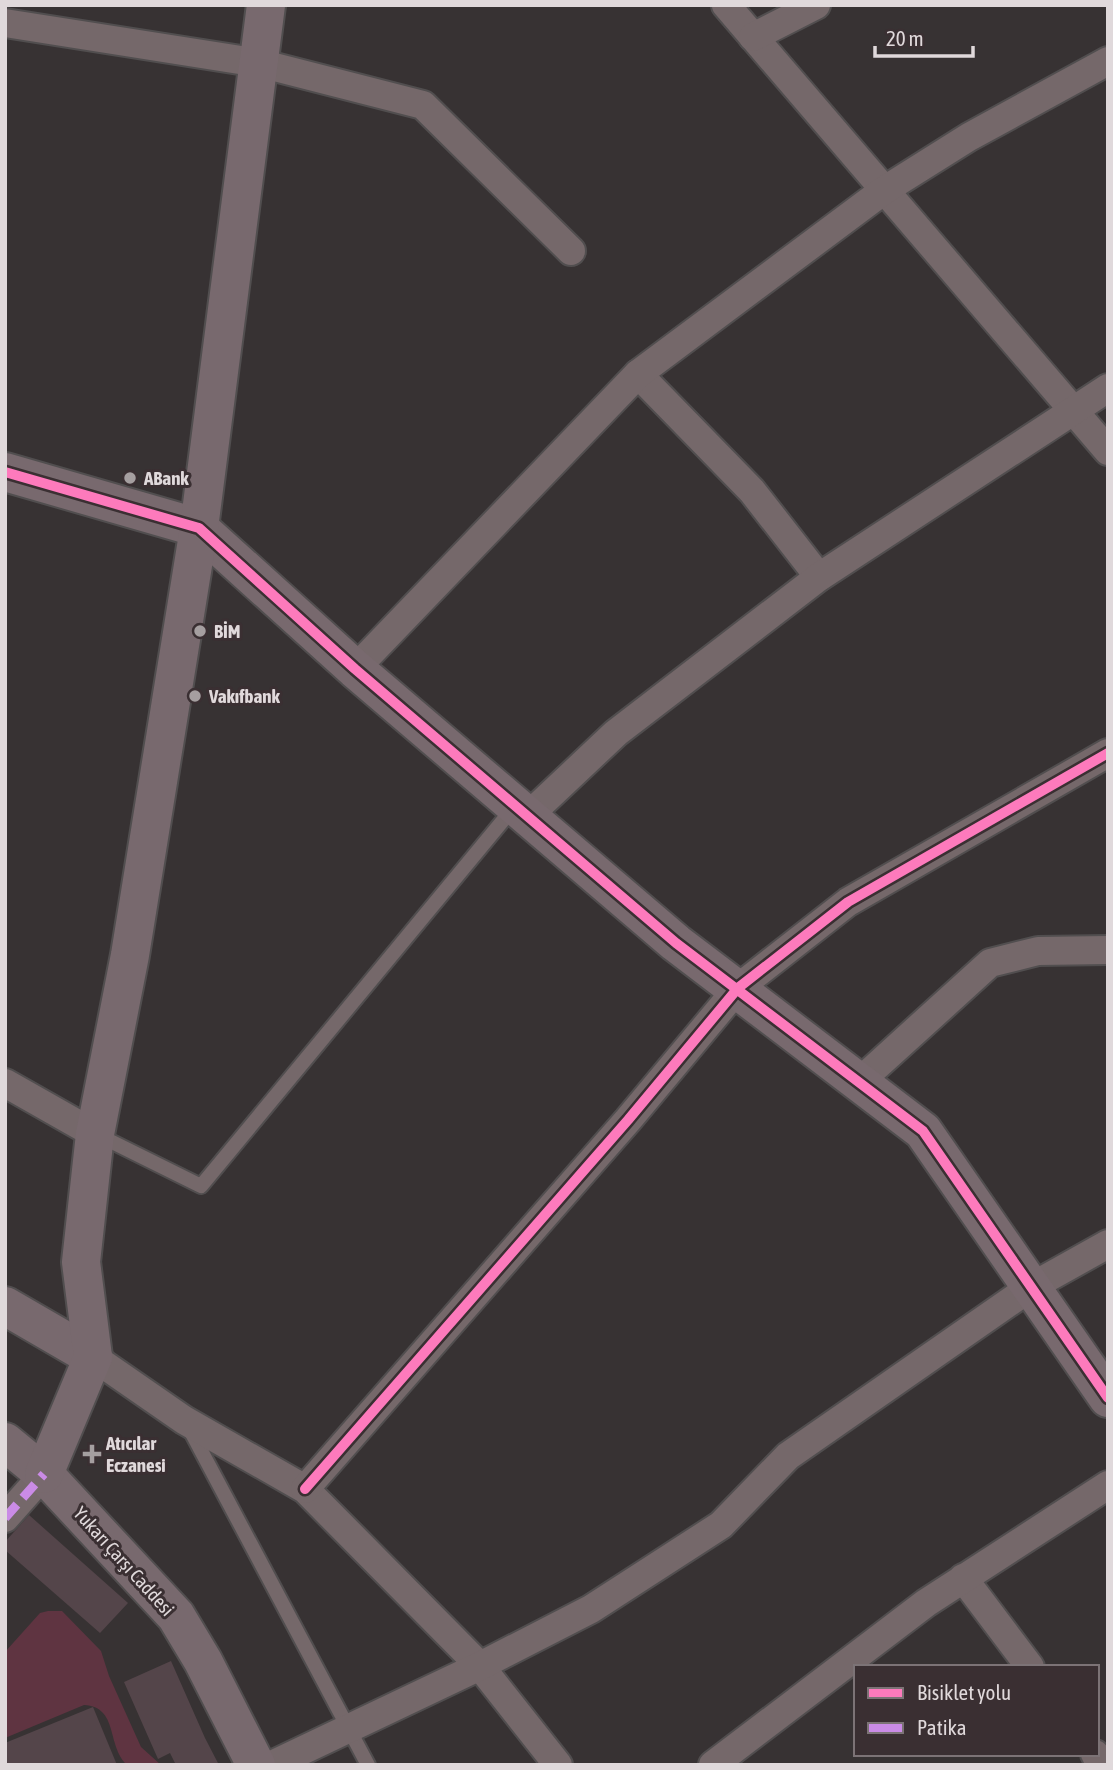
<svg xmlns="http://www.w3.org/2000/svg" width="1113" height="1770" viewBox="0 0 1113 1770" font-family="'Asap Condensed',sans-serif">
  <rect width="100%" height="100%" fill="#373233"/>
  <!-- green -->
  <path fill="#5f3441" d="M48,1611H62L101,1651L109,1676L141,1747L161,1765H127C106,1745 119,1707 84,1705L5,1738V1652L40,1613Z"/>
  <!-- building -->
  <g fill="#54454a">
    <polygon points="29,1515 128,1603 100,1633 5,1550 5,1542"/>
    <polygon points="171,1661 205,1738 219,1765 176,1765 170,1753 158,1759 124,1682"/>
    <polygon points="93,1707 117,1765 5,1765 5,1743"/>
  </g>
  <g fill="none" stroke-linecap="round" stroke-linejoin="round">
    <!-- lane casing -->
    <g stroke="#514e4f" stroke-width="18">
      <g id="lane">
        <polyline points="96,1134 201,1186 515,806"/>
        <polyline points="188,1426 368,1765"/>
      </g>
    </g>
    <!-- street casing -->
    <g stroke="#514e4f" stroke-width="32">
      <g id="street">
        <polyline points="726,5 1108,451"/>
        <polyline points="5,23 259,63 423,105 571,251"/>
        <polyline points="753,37 816,5"/>
        <polyline points="638,374 752,491 819,577"/>
        <polyline points="355,669 638,374 883,191 969,137 1108,61"/>
        <polyline points="528,816 616,733 819,577 1108,388"/>
        <polyline points="859,1082 990,963 1038,951 1108,950"/>
        <polyline points="5,1083 95,1134"/>
        <polyline points="93,1357 184,1420 305,1489 480,1666 558,1765"/>
        <polyline points="305,1489 628,1120 738,988 848,902 1108,753"/>
        <polyline points="5,1518 44,1474"/>
        <polyline points="963,1578 1030,1667"/>
        <polyline points="1095,1754 1103,1765"/>
        <polyline points="272,1765 480,1666 591,1609 721,1525 788,1456 1031,1287 1108,1244"/>
        <polyline points="713,1765 926,1603 1108,1485"/>
      </g>
    </g>
    <!-- secondary casing -->
    <g stroke="#514e4f" stroke-width="42">
      <g id="secondary">
        <polyline points="5,472 199,528 355,669 676,943 923,1131 1108,1398"/>
        <polyline points="5,1306 93,1357"/>
        <polyline points="5,1442 44,1474 176,1616 203,1661 256,1765"/>
        <polyline points="44,1474 93,1357 81,1262 95,1134 130,955 199,528 266,5"/>
      </g>
    </g>
    <!-- lane -->
    <use href="#lane" stroke="#75686a" stroke-width="14"/>
    <!-- street -->
    <use href="#street" stroke="#75686a" stroke-width="28"/>
    <!-- secondary -->
    <use href="#secondary" stroke="#78696e" stroke-width="38"/>
    <!-- quiet -->
    <polyline stroke="#ca8be6" stroke-width="9" stroke-dasharray="18 9" stroke-linecap="butt" points="5,1518 44,1474"/>
    <!-- cycleway casing -->
    <g stroke="#3a2f32" stroke-width="15">
      <g id="cycleway">
        <polyline points="5,472 199,528 355,669 676,943 923,1131 1108,1398"/>
        <polyline points="305,1489 628,1120 738,988 848,902 1108,753"/>
      </g>
    </g>
    <!-- cycleway -->
    <use href="#cycleway" stroke="#fd7abc" stroke-width="10"/>
  </g>
  <!-- markers -->
  <g fill="#a59fa0" stroke="#3a2f32" stroke-width="2.5">
    <circle cx="130" cy="478" r="7"/>
    <circle cx="200" cy="631" r="7"/>
    <circle cx="195" cy="696" r="7"/>
    <path d="M88.5 1443.5h7v7h7v7h-7v7h-7v-7h-7v-7h7z"/>
  </g>
  <g text-anchor="middle" stroke-width="6" stroke-linejoin="round" paint-order="stroke">
    <!-- poi labels -->
    <g font-size="19" font-weight="bold" fill="#e0d9db" stroke="#3a2f32" text-anchor="start">
      <text x="144" y="485">ABank</text>
      <text x="214" y="638">BİM</text>
      <text x="209" y="703">Vakıfbank</text>
      <text x="106" y="1450">Atıcılar<tspan x="106" dy="22">Eczanesi</tspan></text>
    </g>
    <!-- street labels -->
    <g font-size="19" fill="#e0d9db" stroke="#3a2f32">
      <text transform="translate(124 1561) rotate(48)" y="7">Yukarı Çarşı Caddesi</text>
    </g>
  </g>
  <!-- border -->
  <rect width="1113" height="1770" fill="none" stroke="#e0d9db" stroke-width="14"/>
  <!-- legend -->
  <rect x="854" y="1665" width="245" height="91" fill="#3a2f32" stroke="#7c7376" stroke-width="2"/>
  <rect x="868" y="1688" width="35" height="10" fill="#fd7abc" stroke="#7c7376" stroke-width="2"/>
  <text x="917" y="1700" font-size="21" fill="#e0d9db">Bisiklet yolu</text>
  <rect x="868" y="1723" width="35" height="10" fill="#ca8be6" stroke="#7c7376" stroke-width="2"/>
  <text x="917" y="1735" font-size="21" fill="#e0d9db">Patika</text>
  <!-- scale -->
  <path d="M875 46v10h98v-10" fill="none" stroke="#e0d9db" stroke-width="3.5"/>
  <text x="886" y="46" font-size="21" fill="#e0d9db" stroke="#3a2f32" stroke-width="5" paint-order="stroke">20 m</text>
</svg>
